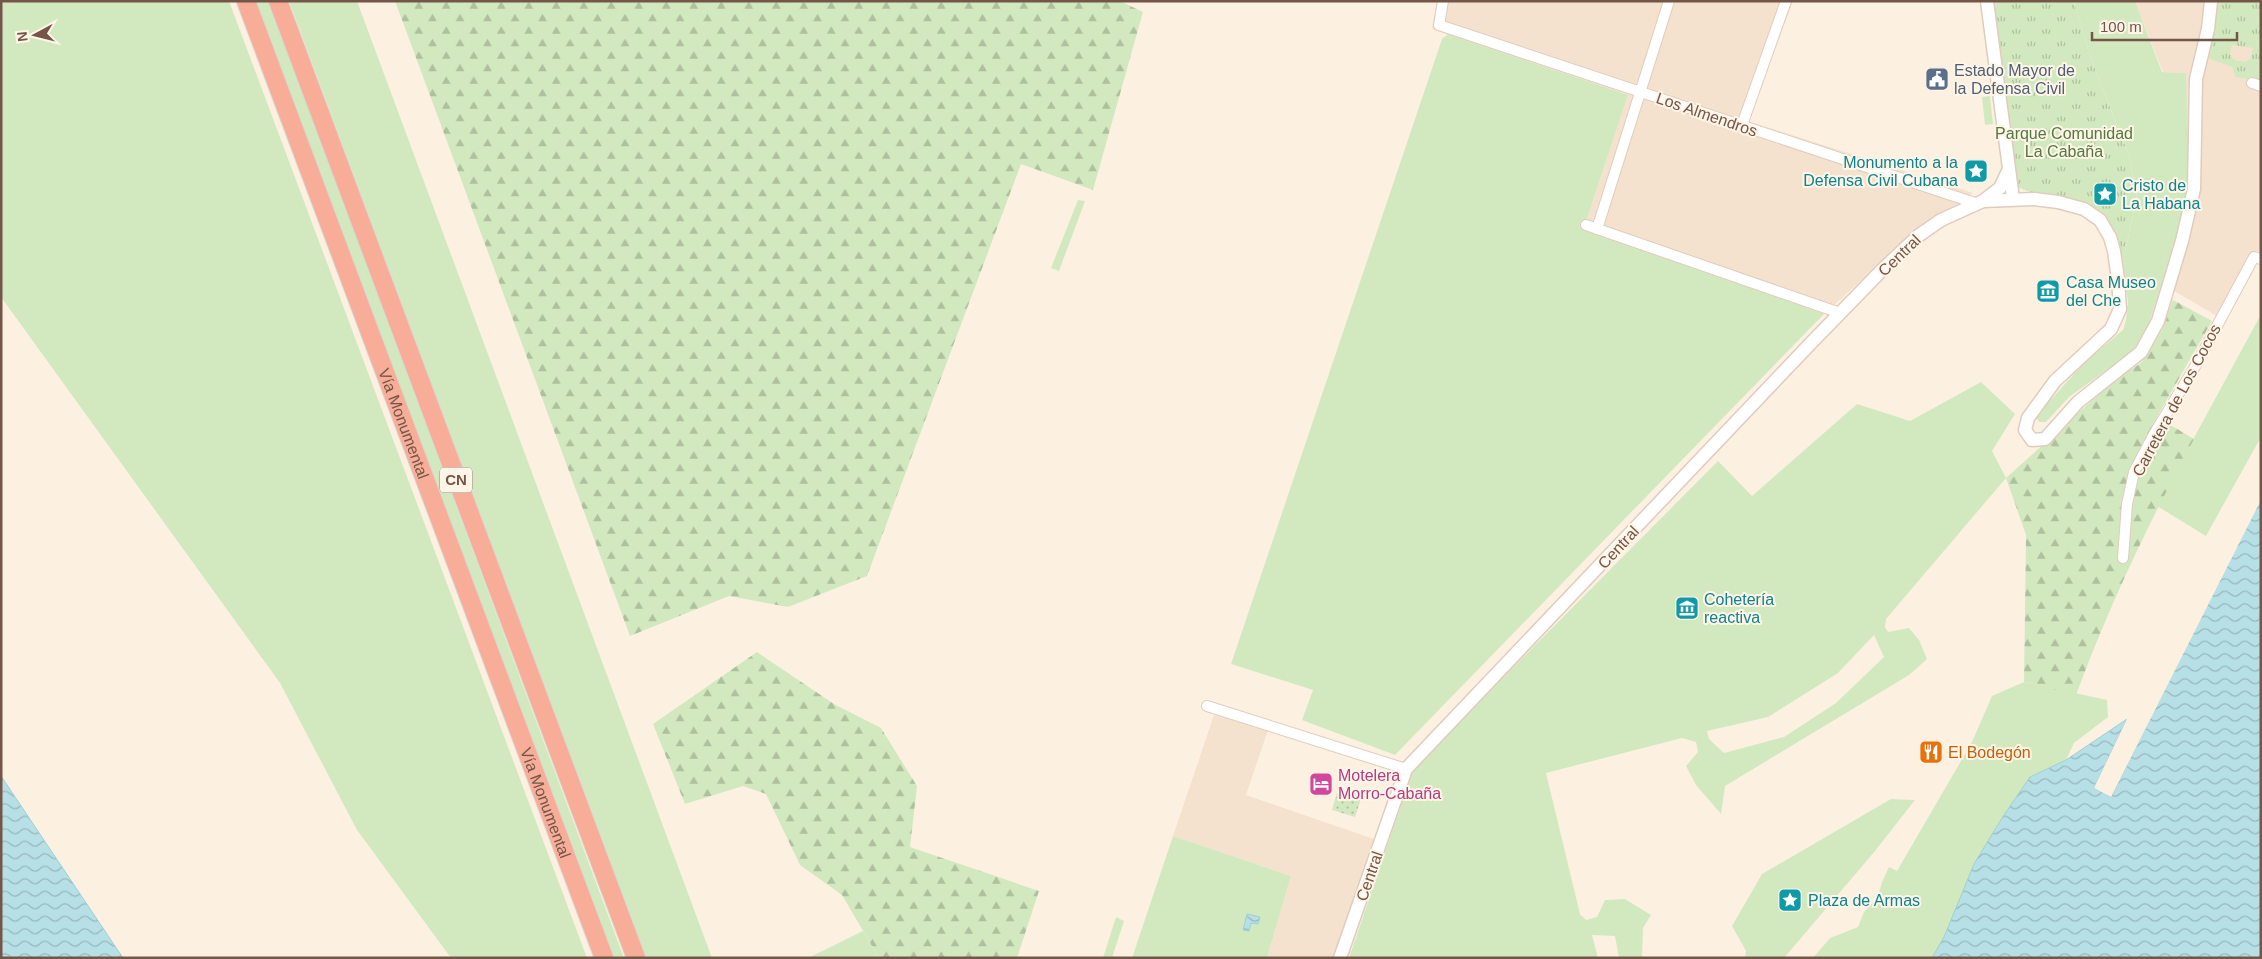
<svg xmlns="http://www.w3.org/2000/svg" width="2262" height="959" viewBox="0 0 2262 959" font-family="Arial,sans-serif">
  <defs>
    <pattern id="forest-firs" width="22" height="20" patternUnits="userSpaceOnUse" patternTransform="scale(1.25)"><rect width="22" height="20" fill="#d2e9c0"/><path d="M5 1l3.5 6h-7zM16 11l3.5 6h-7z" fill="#afc09e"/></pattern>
    <pattern id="park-tufts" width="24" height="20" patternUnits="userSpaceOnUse" patternTransform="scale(1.25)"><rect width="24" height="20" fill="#d2e9c0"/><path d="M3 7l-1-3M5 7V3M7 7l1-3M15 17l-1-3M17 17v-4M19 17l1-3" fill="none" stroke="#afc09e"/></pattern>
    <pattern id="garden-dots" width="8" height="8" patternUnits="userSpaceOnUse" patternTransform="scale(1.25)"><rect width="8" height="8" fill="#d2e9c0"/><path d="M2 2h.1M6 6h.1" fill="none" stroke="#afc09e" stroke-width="1.8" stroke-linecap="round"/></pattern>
    <pattern id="water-waves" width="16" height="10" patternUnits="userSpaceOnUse" patternTransform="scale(1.25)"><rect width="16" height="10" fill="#b6e0e5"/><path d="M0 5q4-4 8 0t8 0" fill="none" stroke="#98b8bc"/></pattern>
  </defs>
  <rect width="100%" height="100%" fill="#fcf1e1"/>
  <!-- residential -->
  <g fill="#f4e2cf">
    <polygon points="1437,1 1793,1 1748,121 1973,193 1947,211 1928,220 1824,314 1584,228 1628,95 1432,29"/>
    <polygon points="2135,1 2261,1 2261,252 2256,251 2242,268 2217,316 2162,284 2181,222 2185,73 2163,72"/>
    <polygon points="1214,715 1268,730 1246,795 1374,839 1334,958 1267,958 1291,876 1173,836"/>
  </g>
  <!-- grass -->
  <g fill="#d2e9c0" fill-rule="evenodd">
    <polygon points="1,1 229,1 587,958 451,958 357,830 280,683 1,297"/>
    <polygon points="256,1 269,1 624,958 614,958"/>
    <polygon points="289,1 357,1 712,958 644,958"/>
    <polygon points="2074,1 2135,1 2162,72 2186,73 2189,179 2181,222 2146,333 2132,352 2069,397 2046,422 2039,422 2036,416 2083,364 2123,330 2126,320 2128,302 2123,261 2137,196 2129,156 2090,56"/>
    <polygon points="1448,34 1628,95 1584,228 1824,314 1395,755 1302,720 1313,690 1231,664 1442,39"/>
    <polygon points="1990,96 1993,124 1985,125 1982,97"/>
    <polygon points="1078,200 1085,201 1059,271 1051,268"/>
    <polygon points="2259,318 2261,319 2261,437 2206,536 2157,506"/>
    <path d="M1981,382L2015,414L1992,451L2006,478L1886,619L1885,627L1888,632L1909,628L1919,640L1927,659L1909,675L1725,786L1721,814L1696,785L1686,766L1698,752L1696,742L1682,738L1546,773L1580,914L1586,920L1597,917L1605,900L1625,899L1651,915L1643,928L1642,958H1619L1615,936L1592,935L1598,958H1349L1414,767L1718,461L1752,496L1857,404L1910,421ZM1874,635L1884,657L1836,703L1784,737L1724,753L1709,739L1707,731L1768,717L1838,673Z"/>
    <polygon points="2024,682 2107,700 2108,717 2074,743 2066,760 2030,777 1974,864 1944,937 1932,958 1813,958 1830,938 1858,927 1864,912 1878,897 1882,882 1889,867 1897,871 1972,742 1992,696"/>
    <polygon points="1891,799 1915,800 1875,851 1784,958 1745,958 1746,951 1732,926 1762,874"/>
    <polygon points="1173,836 1291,876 1267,958 1132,958"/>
    <polygon points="1116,917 1124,921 1112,958 1103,958"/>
    <polygon points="863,931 879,958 808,958"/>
  </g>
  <!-- forest -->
  <g fill="url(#forest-firs)">
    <polygon points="395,1 1120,1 1143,12 1093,190 1021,164 867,576 788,607 729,596 630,636"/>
    <path d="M2173,300L2212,321L2157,417L2194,439C2149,522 2109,606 2076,695L2024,682L2026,535L2006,478L2117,378L2141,363L2162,330Z"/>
    <polygon points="757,652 834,704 881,728 917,786 910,847 1039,891 1017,958 879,958 842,895 800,865 766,794 743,786 685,804 653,724"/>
  </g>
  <!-- park -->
  <g fill="url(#park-tufts)" fill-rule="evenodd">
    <polygon points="1992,1 2074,1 2090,56 2129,156 2137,196 2123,261 2112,232 2100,216 2019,188 2012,177"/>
    <path d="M2218,1H2261V82L2236,77L2232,67L2208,58ZM2232,45L2253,48L2251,58L2245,62L2234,60L2230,54Z"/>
  </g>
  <!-- garden -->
  <polygon fill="url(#garden-dots)" points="1338,789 1362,796 1355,817 1332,810"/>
  <!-- water -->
  <g fill="url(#water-waves)" stroke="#9cd0d7">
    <polygon points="2261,496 2261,958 1932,958 1944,937 1974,864 2002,818 2030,777 2066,760 2127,719 2094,788 2111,797"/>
    <polygon points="1,776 123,958 1,958"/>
    <polygon points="1247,914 1260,917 1258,924 1251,923 1249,931 1243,930"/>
  </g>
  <!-- pier -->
  <polygon fill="#fcf1e1" points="2261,493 2261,500 2111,797 2094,788 2127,719 2129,717 2130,720 2097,787 2110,794 2232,547"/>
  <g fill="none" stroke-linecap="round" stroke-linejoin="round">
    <!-- minor casing -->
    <g stroke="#e0ccbd" stroke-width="12">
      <g id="minor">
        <polyline points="1443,1 1439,25 1975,203"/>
        <polyline points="2252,83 2261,86"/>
        <polyline points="1742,125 1786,1"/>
        <polyline points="1586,225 1840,313"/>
        <polyline points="1597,229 1669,1"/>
        <polyline points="2123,558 2127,504 2134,472 2154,434 2196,365 2254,257 2261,259"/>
        <polyline points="1207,706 1406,769"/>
      </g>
    </g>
    <!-- tertiary casing -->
    <g stroke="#e0ccbd" stroke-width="15">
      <g id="tertiary">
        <polyline points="1987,1 2013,199"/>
        <polyline points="1983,201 2000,188 2008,171"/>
        <polyline points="1340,958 1406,769 1810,344 1884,268 1918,236 1941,220 1983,201 2034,199 2058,202 2084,209 2100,220 2110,237 2114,251 2118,279 2120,309 2111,329 2055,381 2028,418 2025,430 2032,440 2045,439 2078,402 2141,352 2158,321 2182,241 2194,189 2196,79 2208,29 2211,1"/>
      </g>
    </g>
    <!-- motorway casing -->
    <g stroke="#dbd3cf" stroke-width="20">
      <g id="motorway">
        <path id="s1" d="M246,1L604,958"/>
        <polyline points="278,1 636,958"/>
      </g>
    </g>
    <!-- minor -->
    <use href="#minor" stroke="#fff" stroke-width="10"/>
    <!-- tertiary -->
    <use href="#tertiary" stroke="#fff" stroke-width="12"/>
    <!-- motorway -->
    <use href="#motorway" stroke="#f7ad97" stroke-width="18"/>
  </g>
  <!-- icons -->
  <defs>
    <g id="civic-square" transform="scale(1.25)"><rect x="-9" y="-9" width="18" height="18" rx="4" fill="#5c6f8a" stroke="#fff5e7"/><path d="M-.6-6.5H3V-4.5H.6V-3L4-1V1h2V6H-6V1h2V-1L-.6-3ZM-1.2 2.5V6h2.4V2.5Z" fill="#fff"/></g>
    <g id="sight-square" transform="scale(1.25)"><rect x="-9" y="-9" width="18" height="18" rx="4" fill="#0f9aa8" stroke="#fff5e7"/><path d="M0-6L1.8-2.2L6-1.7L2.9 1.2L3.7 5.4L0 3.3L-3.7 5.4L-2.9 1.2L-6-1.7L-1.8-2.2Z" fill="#fff"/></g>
    <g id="museum-square" transform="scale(1.25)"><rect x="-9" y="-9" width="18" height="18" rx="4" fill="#0f9aa8" stroke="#fff5e7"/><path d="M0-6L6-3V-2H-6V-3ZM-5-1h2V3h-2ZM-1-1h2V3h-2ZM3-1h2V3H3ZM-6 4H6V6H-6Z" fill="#fff"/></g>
    <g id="restaurant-square" transform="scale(1.25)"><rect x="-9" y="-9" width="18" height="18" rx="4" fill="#e8710a" stroke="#fff5e7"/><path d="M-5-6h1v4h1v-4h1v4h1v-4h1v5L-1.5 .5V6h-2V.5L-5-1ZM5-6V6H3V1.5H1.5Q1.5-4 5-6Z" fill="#fff"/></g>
    <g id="hotel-square" transform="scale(1.25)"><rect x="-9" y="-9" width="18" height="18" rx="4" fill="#d1479c" stroke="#fff5e7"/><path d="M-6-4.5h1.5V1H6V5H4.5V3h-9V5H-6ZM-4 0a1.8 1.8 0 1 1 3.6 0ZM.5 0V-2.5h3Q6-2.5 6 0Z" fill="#fff"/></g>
  </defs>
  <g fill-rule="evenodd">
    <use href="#civic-square" x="1937" y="79"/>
    <use href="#sight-square" x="1976" y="171"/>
    <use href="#sight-square" x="2105" y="194"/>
    <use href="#museum-square" x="2048" y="291"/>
    <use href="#museum-square" x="1687" y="608"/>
    <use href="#restaurant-square" x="1931" y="752"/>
    <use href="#hotel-square" x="1321" y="784"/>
    <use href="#sight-square" x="1790" y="900"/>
  </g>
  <g text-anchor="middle" stroke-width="4" stroke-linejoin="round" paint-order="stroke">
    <!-- shield labels -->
    <rect fill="#fff5e7" stroke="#9d8678" stroke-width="1" x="440" y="467.5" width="32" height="25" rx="4"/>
    <g font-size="15" font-weight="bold" fill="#735648">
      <text x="456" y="485">CN</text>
    </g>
    <!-- service labels -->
    <g font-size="16" fill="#4e5e75" stroke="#fff5e7" text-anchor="start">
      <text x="1954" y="76">Estado Mayor de<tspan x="1954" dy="18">la Defensa Civil</tspan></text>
    </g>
    <!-- street labels -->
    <g font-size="16" fill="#735648" stroke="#fff5e7">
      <text transform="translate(1707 114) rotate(19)" y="6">Los Almendros</text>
      <text transform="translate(1899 255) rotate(-44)" y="6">Central</text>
      <text transform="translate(2176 400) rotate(-62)" y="6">Carretera de Los Cocos</text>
      <text dy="6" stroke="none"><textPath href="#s1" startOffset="451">Vía Monumental</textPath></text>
      <text transform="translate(1618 547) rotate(-47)" y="6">Central</text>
      <text dy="6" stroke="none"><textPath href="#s1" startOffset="856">Vía Monumental</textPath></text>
      <text transform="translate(1369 876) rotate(-71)" y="6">Central</text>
    </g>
    <!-- park labels -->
    <g font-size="16" fill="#537940" stroke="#fff5e7">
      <text x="2064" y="139">Parque Comunidad<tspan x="2064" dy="18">La Cabaña</tspan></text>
    </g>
    <!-- culture labels -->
    <g font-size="16" fill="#0d838f" stroke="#fff5e7" text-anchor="start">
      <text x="1958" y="168" text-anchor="end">Monumento a la<tspan x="1958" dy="18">Defensa Civil Cubana</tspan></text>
      <text x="2122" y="191">Cristo de<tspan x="2122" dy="18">La Habana</tspan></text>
      <text x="2066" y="288">Casa Museo<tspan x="2066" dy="18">del Che</tspan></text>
      <text x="1704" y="605">Cohetería<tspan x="1704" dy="18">reactiva</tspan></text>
      <text x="1808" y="906">Plaza de Armas</text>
    </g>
    <!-- food labels -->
    <g font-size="16" fill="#c56008" stroke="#fff5e7" text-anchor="start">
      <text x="1948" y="758">El Bodegón</text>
    </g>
    <!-- hotel labels -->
    <g font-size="16" fill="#b23c85" stroke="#fff5e7" text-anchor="start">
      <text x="1338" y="781">Motelera<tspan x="1338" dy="18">Morro-Cabaña</tspan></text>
    </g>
  </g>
  <!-- border -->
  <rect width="2262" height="959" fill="none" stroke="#735648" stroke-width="5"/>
  <!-- north arrow -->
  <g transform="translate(35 35) rotate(263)" stroke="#fff5e7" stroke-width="4" paint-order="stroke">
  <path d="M0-4L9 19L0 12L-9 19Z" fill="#735648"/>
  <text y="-8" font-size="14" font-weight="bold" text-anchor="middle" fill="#735648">N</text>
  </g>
  <!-- scale -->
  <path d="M2092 32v8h145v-8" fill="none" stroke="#735648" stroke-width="2.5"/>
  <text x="2100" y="32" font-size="15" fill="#735648" stroke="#fff5e7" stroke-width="4" paint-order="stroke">100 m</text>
</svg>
